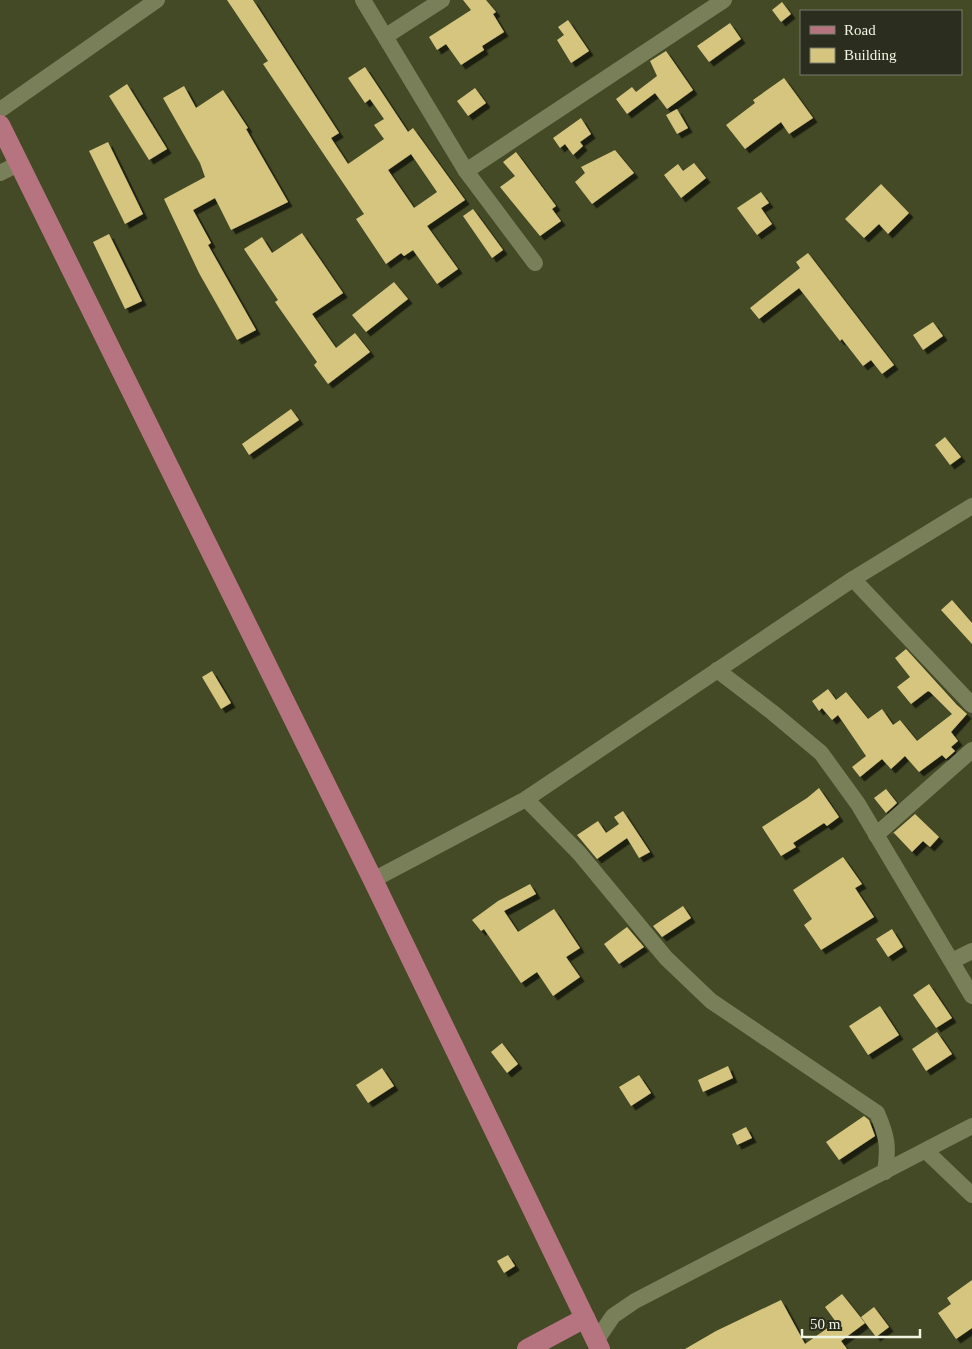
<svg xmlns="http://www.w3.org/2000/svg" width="972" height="1349" viewBox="0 0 972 1349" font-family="Georgia,serif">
  <defs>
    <filter id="shadow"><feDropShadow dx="4.5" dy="4.5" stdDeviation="0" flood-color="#0009"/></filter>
  </defs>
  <rect width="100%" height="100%" fill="#444926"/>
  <!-- building -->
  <g fill="#d5c57e" fill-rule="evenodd" filter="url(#shadow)">
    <path d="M227,0H253L339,133L331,138L348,164L384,139L374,125L384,119L370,99L365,103L348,78L365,67L408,132L413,128L465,200L427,226L458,269L437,284L413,250L404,256L401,253L386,264L356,219L364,214L263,64L268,61ZM411,154L437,192L414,208L388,170Z"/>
    <polygon points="463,0 486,0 496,12 493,14 504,32 482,46 484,50 461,65 446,44 437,50 429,37 471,10"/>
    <polygon points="782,2 791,14 781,22 772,10"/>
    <polygon points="568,20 589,51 571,63 557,40 564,35 558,27"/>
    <polygon points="730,23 741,39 709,62 697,46"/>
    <polygon points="666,51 693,90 667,109 655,93 627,114 616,99 632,87 636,92 657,76 650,61"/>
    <polygon points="784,78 813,118 789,134 781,122 745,149 726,125 755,103 753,100"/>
    <polygon points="127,84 167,149 149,160 109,96"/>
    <polygon points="184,86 196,108 223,90 248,128 246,129 288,202 231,230 215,198 193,210 211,243 208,245 256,330 237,340 199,273 164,199 205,177 200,163 163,98"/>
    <polygon points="475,88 486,103 468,116 457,101"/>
    <polygon points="677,109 688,128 677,134 666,115"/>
    <polygon points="581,118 591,134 580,142 583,146 573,155 565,144 560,148 553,138"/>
    <polygon points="108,142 143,214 125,224 89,151"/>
    <polygon points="615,150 634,173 592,204 575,182 585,173 581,167"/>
    <polygon points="516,152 556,206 552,209 561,221 540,236 500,187 515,176 503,162"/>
    <polygon points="694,163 706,178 681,198 664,175 678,164 683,171"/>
    <polygon points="881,184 909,213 888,234 879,224 864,238 845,219"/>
    <polygon points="761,192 769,203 761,208 772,224 757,235 737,208"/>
    <polygon points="473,209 503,250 492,258 463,216"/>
    <polygon points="302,233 343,293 312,314 336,348 355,333 370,352 328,384 314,365 317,362 275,302 278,300 244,249 262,237 272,253"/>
    <polygon points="109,234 142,301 125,309 93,242"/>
    <polygon points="808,253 894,365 882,374 871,360 863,366 842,339 840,341 799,288 759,319 750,308 800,268 796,262"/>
    <polygon points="394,282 408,299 366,332 352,315"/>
    <polygon points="933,322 943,336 923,350 913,335"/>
    <polygon points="291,409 299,420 249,455 242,444"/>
    <polygon points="945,437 961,457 950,465 935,445"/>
    <polygon points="952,600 972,623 972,644 941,610"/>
    <polygon points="906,649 957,705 967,714 951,732 958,741 951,747 955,751 946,759 942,755 919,772 905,756 891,769 882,759 860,777 852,767 866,756 838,715 832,720 822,708 819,711 812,701 828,689 836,700 846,692 868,719 882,709 893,725 900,720 917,741 952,714 930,692 928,691 911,704 897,687 910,677 895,658"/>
    <polygon points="212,671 231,703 221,709 202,677"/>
    <polygon points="819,788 839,817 827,826 824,823 793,843 796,847 781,856 762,827 807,798"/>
    <polygon points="886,789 897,803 886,813 874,798"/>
    <polygon points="623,811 650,852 639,858 627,838 597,859 577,835 598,821 606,833 619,824 614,817"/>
    <polygon points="915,814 939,837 930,847 923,841 912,852 894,833 892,834"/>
    <polygon points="843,857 862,884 855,888 874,917 821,950 804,925 812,919 793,890"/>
    <polygon points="530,884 536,894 504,911 518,932 554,909 580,948 566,957 580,977 553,996 537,972 521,983 484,929 481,931 472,920 498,901"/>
    <polygon points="683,906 691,918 662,937 653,926"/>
    <polygon points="627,927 644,947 619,964 604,944"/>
    <polygon points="892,929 903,947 888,957 876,939"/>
    <polygon points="929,984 952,1018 936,1028 913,995"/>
    <polygon points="880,1006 899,1035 868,1055 849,1026"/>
    <polygon points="937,1032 952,1054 926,1071 912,1049"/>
    <polygon points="502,1043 518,1064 507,1073 491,1052"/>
    <polygon points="728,1066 733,1078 703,1092 698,1080"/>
    <polygon points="382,1068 394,1086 368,1103 356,1085"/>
    <polygon points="639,1075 651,1093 631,1106 619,1087"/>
    <polygon points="864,1116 869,1120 875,1136 839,1160 826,1142"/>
    <polygon points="746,1127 752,1138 737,1145 732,1134"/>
    <polygon points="508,1255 515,1266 504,1273 497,1261"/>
    <polygon points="972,1280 972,1328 956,1339 938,1313 951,1304 947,1298"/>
    <polygon points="842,1294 865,1323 841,1341 847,1349 685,1349 716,1331 781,1300 805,1344 836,1322 825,1307"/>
    <polygon points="874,1307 889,1327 876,1337 861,1317"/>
  </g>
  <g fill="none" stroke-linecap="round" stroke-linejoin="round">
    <!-- minor -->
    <g stroke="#787f59" stroke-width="16">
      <polyline points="363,0 466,171 535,263"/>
      <polyline points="386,36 442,0"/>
      <polyline points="0,110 157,0"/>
      <polyline points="466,171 724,0"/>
      <polyline points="0,173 20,163"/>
      <polyline points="853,579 972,705"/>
      <polyline points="717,670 772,712 821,753 858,804 972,996"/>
      <path d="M526,799L579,853L666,958L711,1001L877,1113C887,1136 889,1147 885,1172"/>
      <polyline points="876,835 972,750"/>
      <polyline points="373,880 526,799 853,579 972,506"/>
      <polyline points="952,961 972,951"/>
      <polyline points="926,1151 972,1195"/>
      <polyline points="596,1341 613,1316 635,1301 972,1126"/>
    </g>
    <!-- major -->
    <g stroke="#b5747f" stroke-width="20">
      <polyline points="0,125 373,880 600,1349"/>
      <polyline points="527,1349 585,1318"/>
    </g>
  </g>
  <!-- legend -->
  <rect x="800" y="10" width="162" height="65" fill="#2b2e1e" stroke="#7a7d6c"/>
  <rect x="810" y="26" width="25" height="8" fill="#b5747f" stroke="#7a7d6c"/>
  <text x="844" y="35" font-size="15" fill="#f0f4e0">Road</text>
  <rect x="810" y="48" width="25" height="15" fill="#d5c57e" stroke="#7a7d6c"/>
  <text x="844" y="60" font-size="15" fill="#f0f4e0">Building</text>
  <!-- scale -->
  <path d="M802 1329v8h118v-8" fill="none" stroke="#f0f4e0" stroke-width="2.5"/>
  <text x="810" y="1329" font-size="15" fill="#f0f4e0" stroke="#2b2e1e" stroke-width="4" paint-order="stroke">50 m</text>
</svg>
